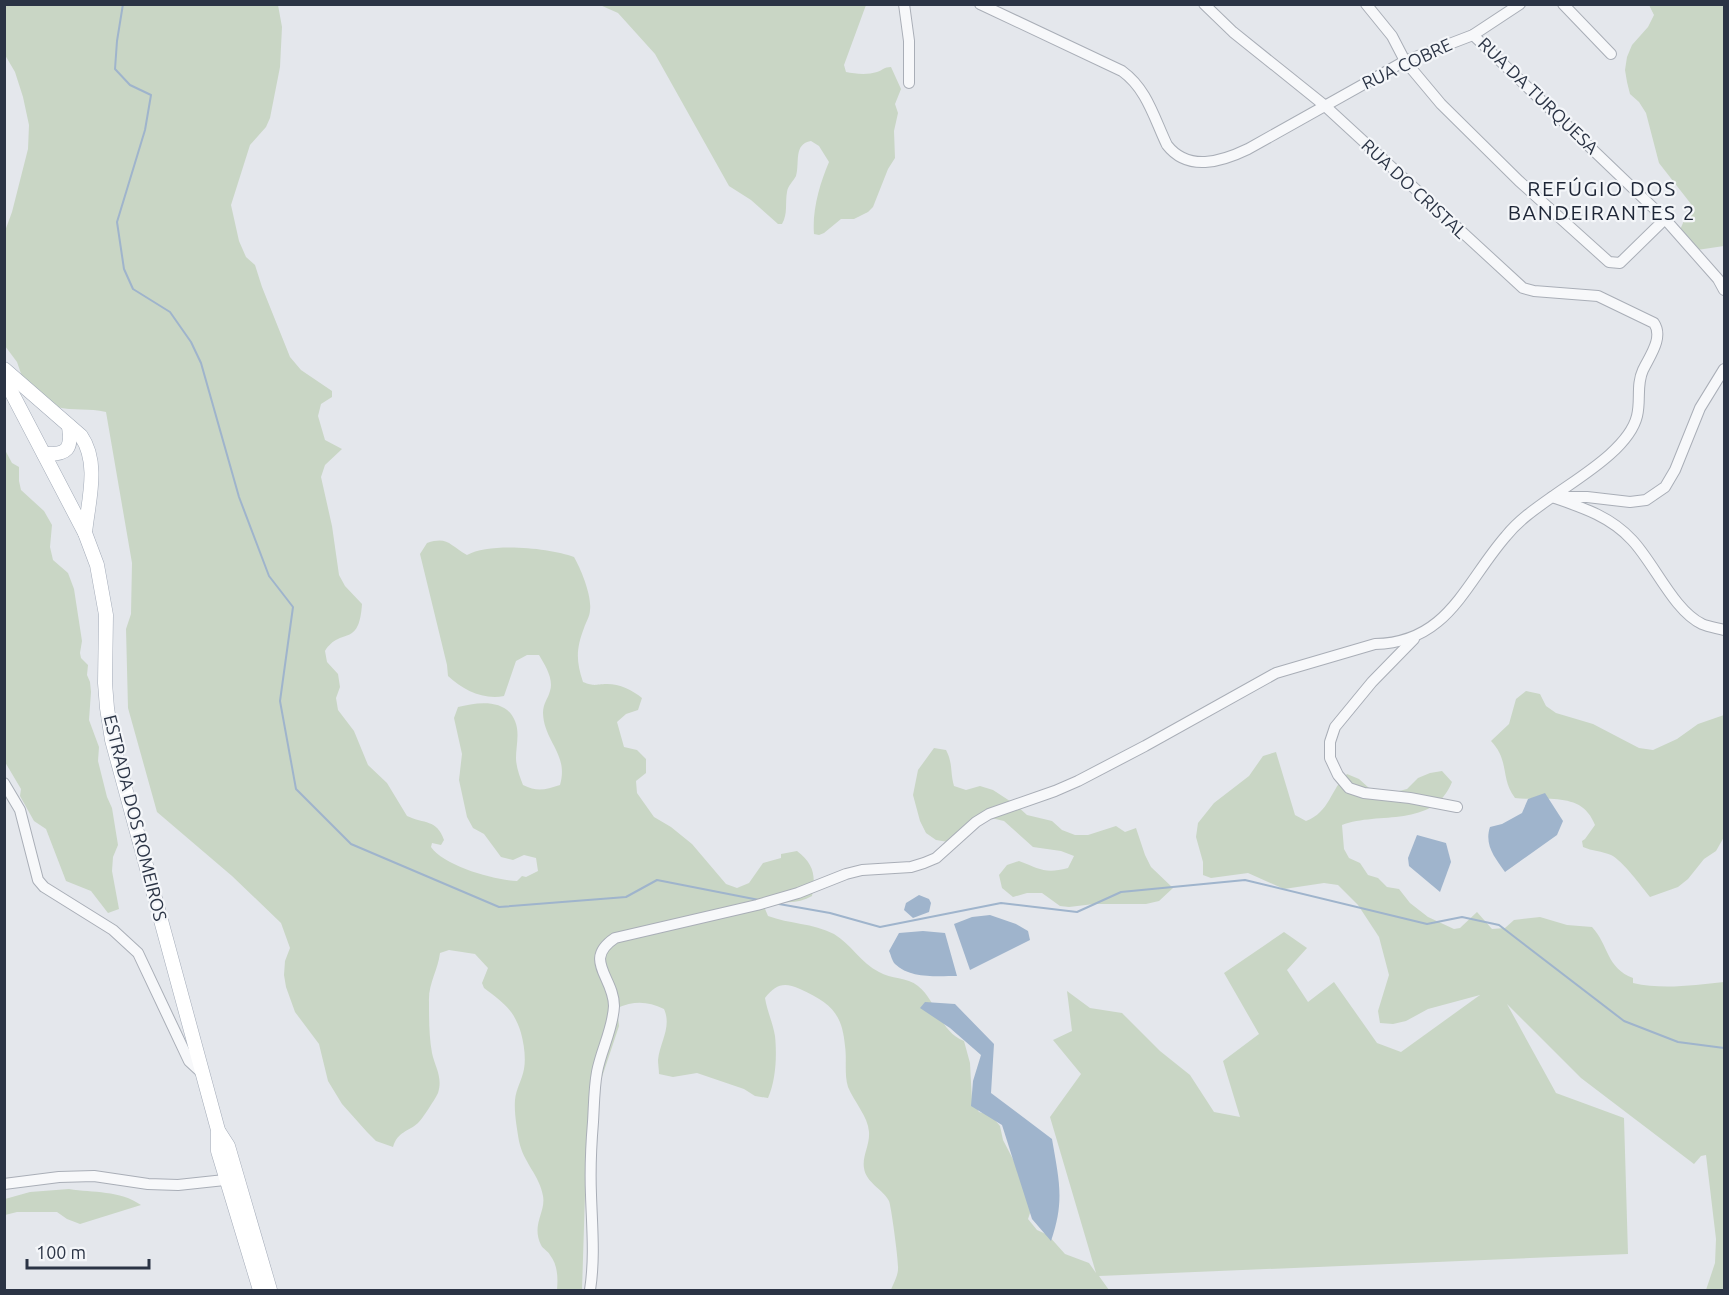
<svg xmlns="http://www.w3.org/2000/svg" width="1729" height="1295" viewBox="0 0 1729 1295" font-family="Ubuntu,sans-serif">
  <rect width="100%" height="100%" fill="#e4e7ec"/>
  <!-- green -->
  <g fill="#c9d6c5">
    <path d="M5,5H278L282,27L280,67L270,118L266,127L250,145L231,205L239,241L246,257L255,265L262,287L290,357L301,370L332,391V397L321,404L318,416L325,440L342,449L325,465L321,477L332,526L339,575L345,586L362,604C359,649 341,626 325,651L327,662L338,674L340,687L336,698L338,710L354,731L368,765L387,783L407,816C424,824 437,819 444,840L441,845L432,843L431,847C444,866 494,880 517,881L522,876L526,877L538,871L536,858L524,855L513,860L501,857L484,834L473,828L467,817L459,780L462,754L454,718L458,707C477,702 506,698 515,721C520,733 516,746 516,758C516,767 520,777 523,785C537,792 545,790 560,785C569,754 544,742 543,713C543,703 548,699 550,691C554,679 545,665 539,655H527L516,661L504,696C483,700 463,690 448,676L447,665L420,554L427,543C448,536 449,545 467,555C490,542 550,548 574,557C581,569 592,596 590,610C590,616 586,622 584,628C576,649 576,661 583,682C596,687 595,684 607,684C620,684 632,690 642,698L638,710L626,714L617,722L624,747L637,750L646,759V773L636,781L637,793L654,817L671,827L692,844L726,884L737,888L749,883L763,863L781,858V854L797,851C814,864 816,876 812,896C797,905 781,901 763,904L768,916C789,924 813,923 834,934C851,944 861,963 879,972C891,979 907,977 918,986C937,1001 939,1031 964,1041L970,1063L972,1101L979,1112L991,1115L1000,1126L1003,1140L1015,1163L1032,1207L1028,1219L1037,1230L1048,1235L1065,1254L1089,1263L1096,1273L1050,1117L1081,1074L1053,1040L1072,1031L1067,991L1090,1008L1122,1013L1160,1051L1190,1075L1214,1112L1240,1117L1223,1061L1259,1034L1224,973L1284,932L1307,948L1287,970L1308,1002L1334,982L1377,1043L1401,1052L1480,995L1428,1009L1406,1021L1393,1024L1380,1023L1378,1011L1389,975L1379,937L1358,905L1338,885L1324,883L1284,889L1248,873L1211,878L1203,875V862L1196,837L1198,823L1214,803L1249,776L1263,756L1276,752L1295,815L1306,821C1330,812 1330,790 1347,774L1359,779L1369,788L1395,792L1407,789L1418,778L1430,773L1442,771L1452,782C1433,829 1379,811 1342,825L1344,849L1349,858L1360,863L1368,875L1378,878L1387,887L1399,889L1410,903L1428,917L1454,929L1460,928L1477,912L1492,929L1505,928L1514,920L1540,917L1567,925L1592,927C1609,945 1606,968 1633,978V983C1663,990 1695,985 1724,982V1290H1706L1715,1263L1716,1239L1706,1155L1701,1156L1694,1164L1581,1078L1507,1004L1556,1093L1624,1118L1628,1254L1099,1276L1109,1290H891C893,1284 898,1276 898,1269C899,1264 891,1205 889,1201C883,1189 866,1183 864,1168C862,1156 870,1145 869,1132C868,1116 854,1102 848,1087C844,1074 847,1059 845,1046C842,1012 830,1003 800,989C784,982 776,984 765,998C767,1011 773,1023 775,1036C777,1055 776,1080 768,1098L755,1096L744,1089L697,1073L673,1077L659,1074C659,1070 658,1064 658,1060C660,1042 672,1027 664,1009C647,1001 634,1001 617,1008L619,1026L601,1080L585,1195L582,1290H557C558,1279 558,1265 550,1255C548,1251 543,1249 541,1245C531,1225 546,1212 543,1196C540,1176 523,1162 519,1141C517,1129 514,1113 515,1100C516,1089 522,1080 524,1069C526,1058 524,1044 521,1033C514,1009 502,1002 484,988L482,983L488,968L475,954L449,950L440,953C438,970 428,984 429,1002C429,1018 429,1037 432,1053C435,1067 443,1077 438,1093C437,1096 421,1121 418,1123C408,1132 398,1131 393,1147L376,1141L367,1132L342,1104L328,1081L319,1044L295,1012L286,987L284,975L285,961L290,948L281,923L232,876L157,812L128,708L126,629L131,614L132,563L106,412C89,408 73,411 57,407C47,404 36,397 27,391L17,362L5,346V231L12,212L28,149L29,125L23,97L15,72L5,55Z"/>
    <path d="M600,5H866L844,65L846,72C855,74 868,75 877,72C883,70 884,67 891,67L901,89L895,104L898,113L894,131L895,158L888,169L873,207L868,212L854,219H841L824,233L819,235L814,234C812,210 820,183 829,162L819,146L811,141C793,144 800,163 796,176C793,182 788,185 787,192C785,203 788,214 782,224H778L751,200L729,186L655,54L618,13Z"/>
    <polygon points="1649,5 1724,5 1724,246 1697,250 1680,230 1691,204 1659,163 1646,113 1639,102 1630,94 1627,82 1625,70 1627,57 1632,45 1648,27 1654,15"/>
    <polygon points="5,450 12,463 19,467 19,481 21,490 44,511 52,525 50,547 53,560 68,573 74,589 82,641 80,653 81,658 88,665 87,675 90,682 91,692 89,720 99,747 98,761 107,797 112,808 118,845 113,857 112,871 119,909 108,913 91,891 66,881 46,829 34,821 20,796 21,789 5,762"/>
    <path d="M1526,691L1540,694L1546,706L1556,713L1593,724L1639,748L1653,750L1677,739L1698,724L1724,715V837L1716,851L1704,859L1688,879L1678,887L1650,897C1641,886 1623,861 1611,855C1602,851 1592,851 1583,847L1582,841L1585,839L1595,825C1593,821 1591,816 1588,813C1573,793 1537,801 1515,798C1500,778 1510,761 1491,741L1509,724L1516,699Z"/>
    <path d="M934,748L946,750C953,763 950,772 954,786L966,790L980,786L993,790L1016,805L1027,815L1052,821L1062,830L1075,835H1088L1116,826L1125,832L1136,828L1145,855L1151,867L1173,888L1159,901L1146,904H1094L1069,907L1060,906L1042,893H1027L1013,897L1002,888L999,875L1007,865L1019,861C1040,869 1045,874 1068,868L1074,856L1061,851L1033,847L1004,821L991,818L948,842L936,840L926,833L920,821L913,795L918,770Z"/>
    <path d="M69,1189C93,1193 120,1190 141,1205L80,1224L67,1219L57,1212H17L5,1215V1199L30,1192Z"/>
  </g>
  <!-- water -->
  <g fill="#9fb4cc">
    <path d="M1545,793L1563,821L1557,835L1505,872C1495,858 1484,845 1490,827L1502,824L1522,813L1528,799Z"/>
    <polygon points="1417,835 1446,843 1451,862 1440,892 1409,866 1408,858"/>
    <polygon points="919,895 929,899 931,903 929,912 913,918 904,910 906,903"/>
    <polygon points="990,915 1016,924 1028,931 1030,940 970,970 954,924 972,917"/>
    <path d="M923,931L945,933L957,976C938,976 910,979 895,964C892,961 891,955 889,951L899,933Z"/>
    <path d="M925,1002L955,1004L994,1044L991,1093L1052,1139C1059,1180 1065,1201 1051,1241L1032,1219L1002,1125L971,1106L973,1081L981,1055L950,1028L920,1008Z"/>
  </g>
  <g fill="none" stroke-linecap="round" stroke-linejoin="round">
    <!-- stream -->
    <g stroke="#9fb4cc" stroke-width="2">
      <polyline points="123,4 117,41 115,69 130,85 151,95 145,130 117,222 124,269 133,289 170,312 191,342 201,363 239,497 269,576 293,607 280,701 296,789 351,844 499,907 626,897 657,880 759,900"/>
      <polyline points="779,904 830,913 880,927 1001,903 1077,912 1121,892 1245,880 1427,924 1462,917 1499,925 1624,1021 1678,1042 1724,1048"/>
    </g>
    <!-- minor casing -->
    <g stroke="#a9aeb7" stroke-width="12">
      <g id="minor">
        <polyline points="904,4 909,41 909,83"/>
        <path d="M980,4L1122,71C1147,89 1154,118 1167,145C1188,172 1221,162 1248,149L1405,61L1473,35L1520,4"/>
        <path d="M1204,4L1233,32L1324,105L1523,288L1534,291L1598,296L1654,323C1664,338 1649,357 1643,370C1636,385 1641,400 1637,416C1629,449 1578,478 1552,497"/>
        <polyline points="1366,4 1392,36 1405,61 1441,104 1519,181 1609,262 1620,263 1665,219"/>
        <polyline points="1563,4 1611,54"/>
        <polyline points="1473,35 1665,219 1718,279 1724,290"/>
        <polyline points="1561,497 1587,497 1630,502 1646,500 1665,487 1675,470 1700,408 1724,369"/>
        <polyline points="1414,639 1372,682 1335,727 1330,742 1330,758 1338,775 1349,788 1364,793 1410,798 1457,807"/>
        <polyline points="4,783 20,810 38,880 44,887 113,930 138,953 189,1061 203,1074"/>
        <polyline points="4,1184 59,1177 94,1176 148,1184 178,1185 234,1179"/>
        <path d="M590,1290C595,1258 592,1227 591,1195C590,1171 591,1146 593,1122C594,1106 594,1088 597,1072C601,1050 613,1029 614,1006C614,977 582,960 615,938L757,905L798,893L846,874L862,870L911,867L924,863L936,858L976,822L989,814L1055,791L1078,781L1145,746L1276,673L1375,644C1448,643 1465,583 1506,536C1519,520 1535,509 1552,497C1581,507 1610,516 1632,540C1654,563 1674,611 1702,624C1709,627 1717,628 1724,630"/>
      </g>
    </g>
    <!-- major casing -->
    <g stroke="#a3abb8" stroke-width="15">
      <g id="major">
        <path d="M4,369L81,436C100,463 88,502 85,533"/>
        <polyline points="4,378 85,533 97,565 106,615 105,683 107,708 112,740 218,1130 218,1151 260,1290"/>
        <path d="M44,454C68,455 72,449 69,426"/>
        <polyline points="219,1132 228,1146 270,1290"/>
      </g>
    </g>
    <!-- minor -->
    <use href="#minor" stroke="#f7f8fa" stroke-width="10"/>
    <!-- major -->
    <use href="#major" stroke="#fff" stroke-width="14"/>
  </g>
  <g text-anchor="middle" stroke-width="4.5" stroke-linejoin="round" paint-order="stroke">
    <!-- street labels -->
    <g font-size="18" fill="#2b3445" stroke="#f4f6f9">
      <text transform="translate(1407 64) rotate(-25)" y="6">RUA COBRE</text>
      <text transform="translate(1538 96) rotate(44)" y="6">RUA DA TURQUESA</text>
      <text transform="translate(1414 189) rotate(43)" y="6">RUA DO CRISTAL</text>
      <text transform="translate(135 818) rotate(76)" y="6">ESTRADA DOS ROMEIROS</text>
    </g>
    <!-- quarter labels -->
    <g font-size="21" letter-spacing="1.5" fill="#1d2536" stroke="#f4f6f9">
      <text x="1602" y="196">REFÚGIO DOS<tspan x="1602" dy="24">BANDEIRANTES 2</tspan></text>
    </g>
  </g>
  <!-- border -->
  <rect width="1729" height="1295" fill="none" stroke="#2b3445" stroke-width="12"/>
  <!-- scale -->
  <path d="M27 1259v9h122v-9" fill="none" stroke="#2b3445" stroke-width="3"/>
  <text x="36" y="1259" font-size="18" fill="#2b3445" stroke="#f4f6f9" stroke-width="4.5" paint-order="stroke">100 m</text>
</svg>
